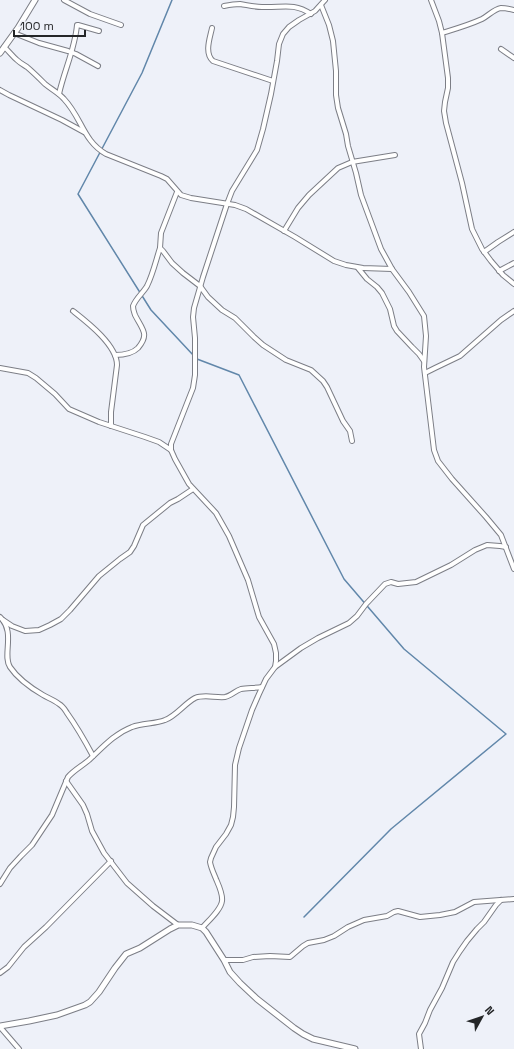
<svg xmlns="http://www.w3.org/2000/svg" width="514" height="1049" viewBox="0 0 514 1049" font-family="'Space Grotesk',sans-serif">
  <rect width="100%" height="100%" fill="#eef1f9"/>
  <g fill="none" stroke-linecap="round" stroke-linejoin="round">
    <!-- stream -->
    <g stroke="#6187aa" stroke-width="1.5">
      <polyline points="172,0 142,73 78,194 151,310 194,356"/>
      <polyline points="197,359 239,375 344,579 404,649 506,734 391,829 304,917"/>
    </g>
    <!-- minor casing -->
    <g stroke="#7c7e86" stroke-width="6">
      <g id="minor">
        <polyline points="64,0 90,14 121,25"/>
        <polyline points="431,0 439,21 442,33 448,78 448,88 445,102 444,111 446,123 462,183 472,229 482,249 491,261 503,275 514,284"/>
        <polyline points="321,5 329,25 333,41 336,71 336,95 338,108 346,134 348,146 356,173 361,195 381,249 386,258 392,269 409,292 424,316 426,336 424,367 434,450 438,461 452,479 486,517 501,535 514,569"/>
        <path d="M224,6C229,5 234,4 240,4C247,5 254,7 262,7C282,8 293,2 311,14"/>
        <path d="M212,28C210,38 204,53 213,61L273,81"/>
        <polyline points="14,33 39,43 68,51 76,54 98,66"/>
        <path d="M442,33C455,29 469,25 482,19C488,16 494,9 501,8C506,8 510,9 514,10"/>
        <path d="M4,47C9,51 12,56 17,60C20,63 24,65 27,67C33,72 39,78 45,84C51,89 59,93 64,99C82,118 83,141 106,154L161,176L167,179L181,195L191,198L235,205L246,209L295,237L334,261L346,265L363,268L392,269"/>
        <polyline points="501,49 514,58"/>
        <polyline points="0,90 9,95 62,120 84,132"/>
        <path d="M59,94C64,71 75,49 77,25H78L99,31"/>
        <polyline points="177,192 161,233 160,248 163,251 172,263 183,273 200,286 208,297 222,310 235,318 254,337 263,345 286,360 311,370 323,381 327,387 343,421 350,431 352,441"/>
        <polyline points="284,231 298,208 309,195 338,168 352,162 395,155"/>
        <polyline points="484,252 498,242 514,232"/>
        <polyline points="358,268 367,279 377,287 382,293 390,309 394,326 397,331 412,347 419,354 424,361"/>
        <polyline points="499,271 514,263"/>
        <path d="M73,311C87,322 117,345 117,365L111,412V426"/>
        <path d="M115,355C123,355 132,354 138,348C150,334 142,329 135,315C134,312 133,310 133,306C136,298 143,293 147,286C153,274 156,260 160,248"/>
        <polyline points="0,368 28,373 36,378 55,394 69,409 99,422 145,437 159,442 171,450"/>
        <polyline points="425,373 435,368 460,356 501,320 514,311"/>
        <path d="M0,617C16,632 2,655 10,667C18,679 31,688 43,695C48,698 54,700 59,704C63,706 65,710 67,713C77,727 85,741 93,756"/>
        <polyline points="3,620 12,626 25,631 39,630 50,625 61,619 70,610 99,576 120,559 130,552 134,546 143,525 170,503 178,499 193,489"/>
        <polyline points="275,667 301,648 318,638 349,623 357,616 366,604 385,584 391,582 398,584 416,582 451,565 475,550 487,545 500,546 506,547"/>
        <polyline points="66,781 83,805 87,814 92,831 104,853 127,883 153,906 178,925"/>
        <path d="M0,884L10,868L21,856L32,845L52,815L68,777C74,770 82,766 89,760C103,747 114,734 132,727C143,723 155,724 165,720C176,716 184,704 195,698C204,694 215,698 225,697C231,696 235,691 241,689C247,688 256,688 262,687"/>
        <path d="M202,928C208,921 221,910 222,901C223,894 219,886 216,879C214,874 211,868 210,862L211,858L216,847L226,834L231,825L233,817L234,807L235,765L239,748L252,710L259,694L266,679L275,667L276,661V653L274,644L259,617L248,580L229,536L216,513L189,484L175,459L171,450V444L193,388L195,375V338L193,317L194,308L203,277L227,204L232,191L257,150L263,129L271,94L277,61L279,44L283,34L289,27L299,20L315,11L325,0"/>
        <polyline points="224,960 243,960 253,957 270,956 290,957 303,946 308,943 324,940 334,936 348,927 364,920 387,916 394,912 398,911 420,917 440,915 455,912 474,902 514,899"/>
        <polyline points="0,973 8,967 24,947 46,927 111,861"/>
        <polyline points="0,1027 19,1049"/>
        <polyline points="421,1049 419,1034 425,1023 430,1010 442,988 453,962 460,951 467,941 477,929 484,922 496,905 501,900"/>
      </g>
    </g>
    <!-- tertiary casing -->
    <g stroke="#7c7e86" stroke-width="7">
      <g id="tertiary">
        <polyline points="0,53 18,28 35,0"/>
        <polyline points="0,1026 29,1021 57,1015 85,1005 90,1002 99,992 115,968 126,954 140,948 170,929 178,925 192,925 202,928 206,932 224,960 230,972 240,983 257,999 294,1028 303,1034 313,1039 355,1049"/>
      </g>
    </g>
    <!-- minor -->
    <use href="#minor" stroke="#fff" stroke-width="4"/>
    <!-- tertiary -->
    <use href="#tertiary" stroke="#fff" stroke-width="5"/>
  </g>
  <!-- north arrow -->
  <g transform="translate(482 1017) rotate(50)" stroke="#eef1f9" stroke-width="3" paint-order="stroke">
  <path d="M0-3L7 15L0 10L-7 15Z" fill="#242628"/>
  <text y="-6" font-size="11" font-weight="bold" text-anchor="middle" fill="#242628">N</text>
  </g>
  <!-- scale -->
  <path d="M14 30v6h71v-6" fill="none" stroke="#242628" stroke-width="2"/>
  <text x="20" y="30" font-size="12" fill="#242628" stroke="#eef1f9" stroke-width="3" paint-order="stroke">100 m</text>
</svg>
